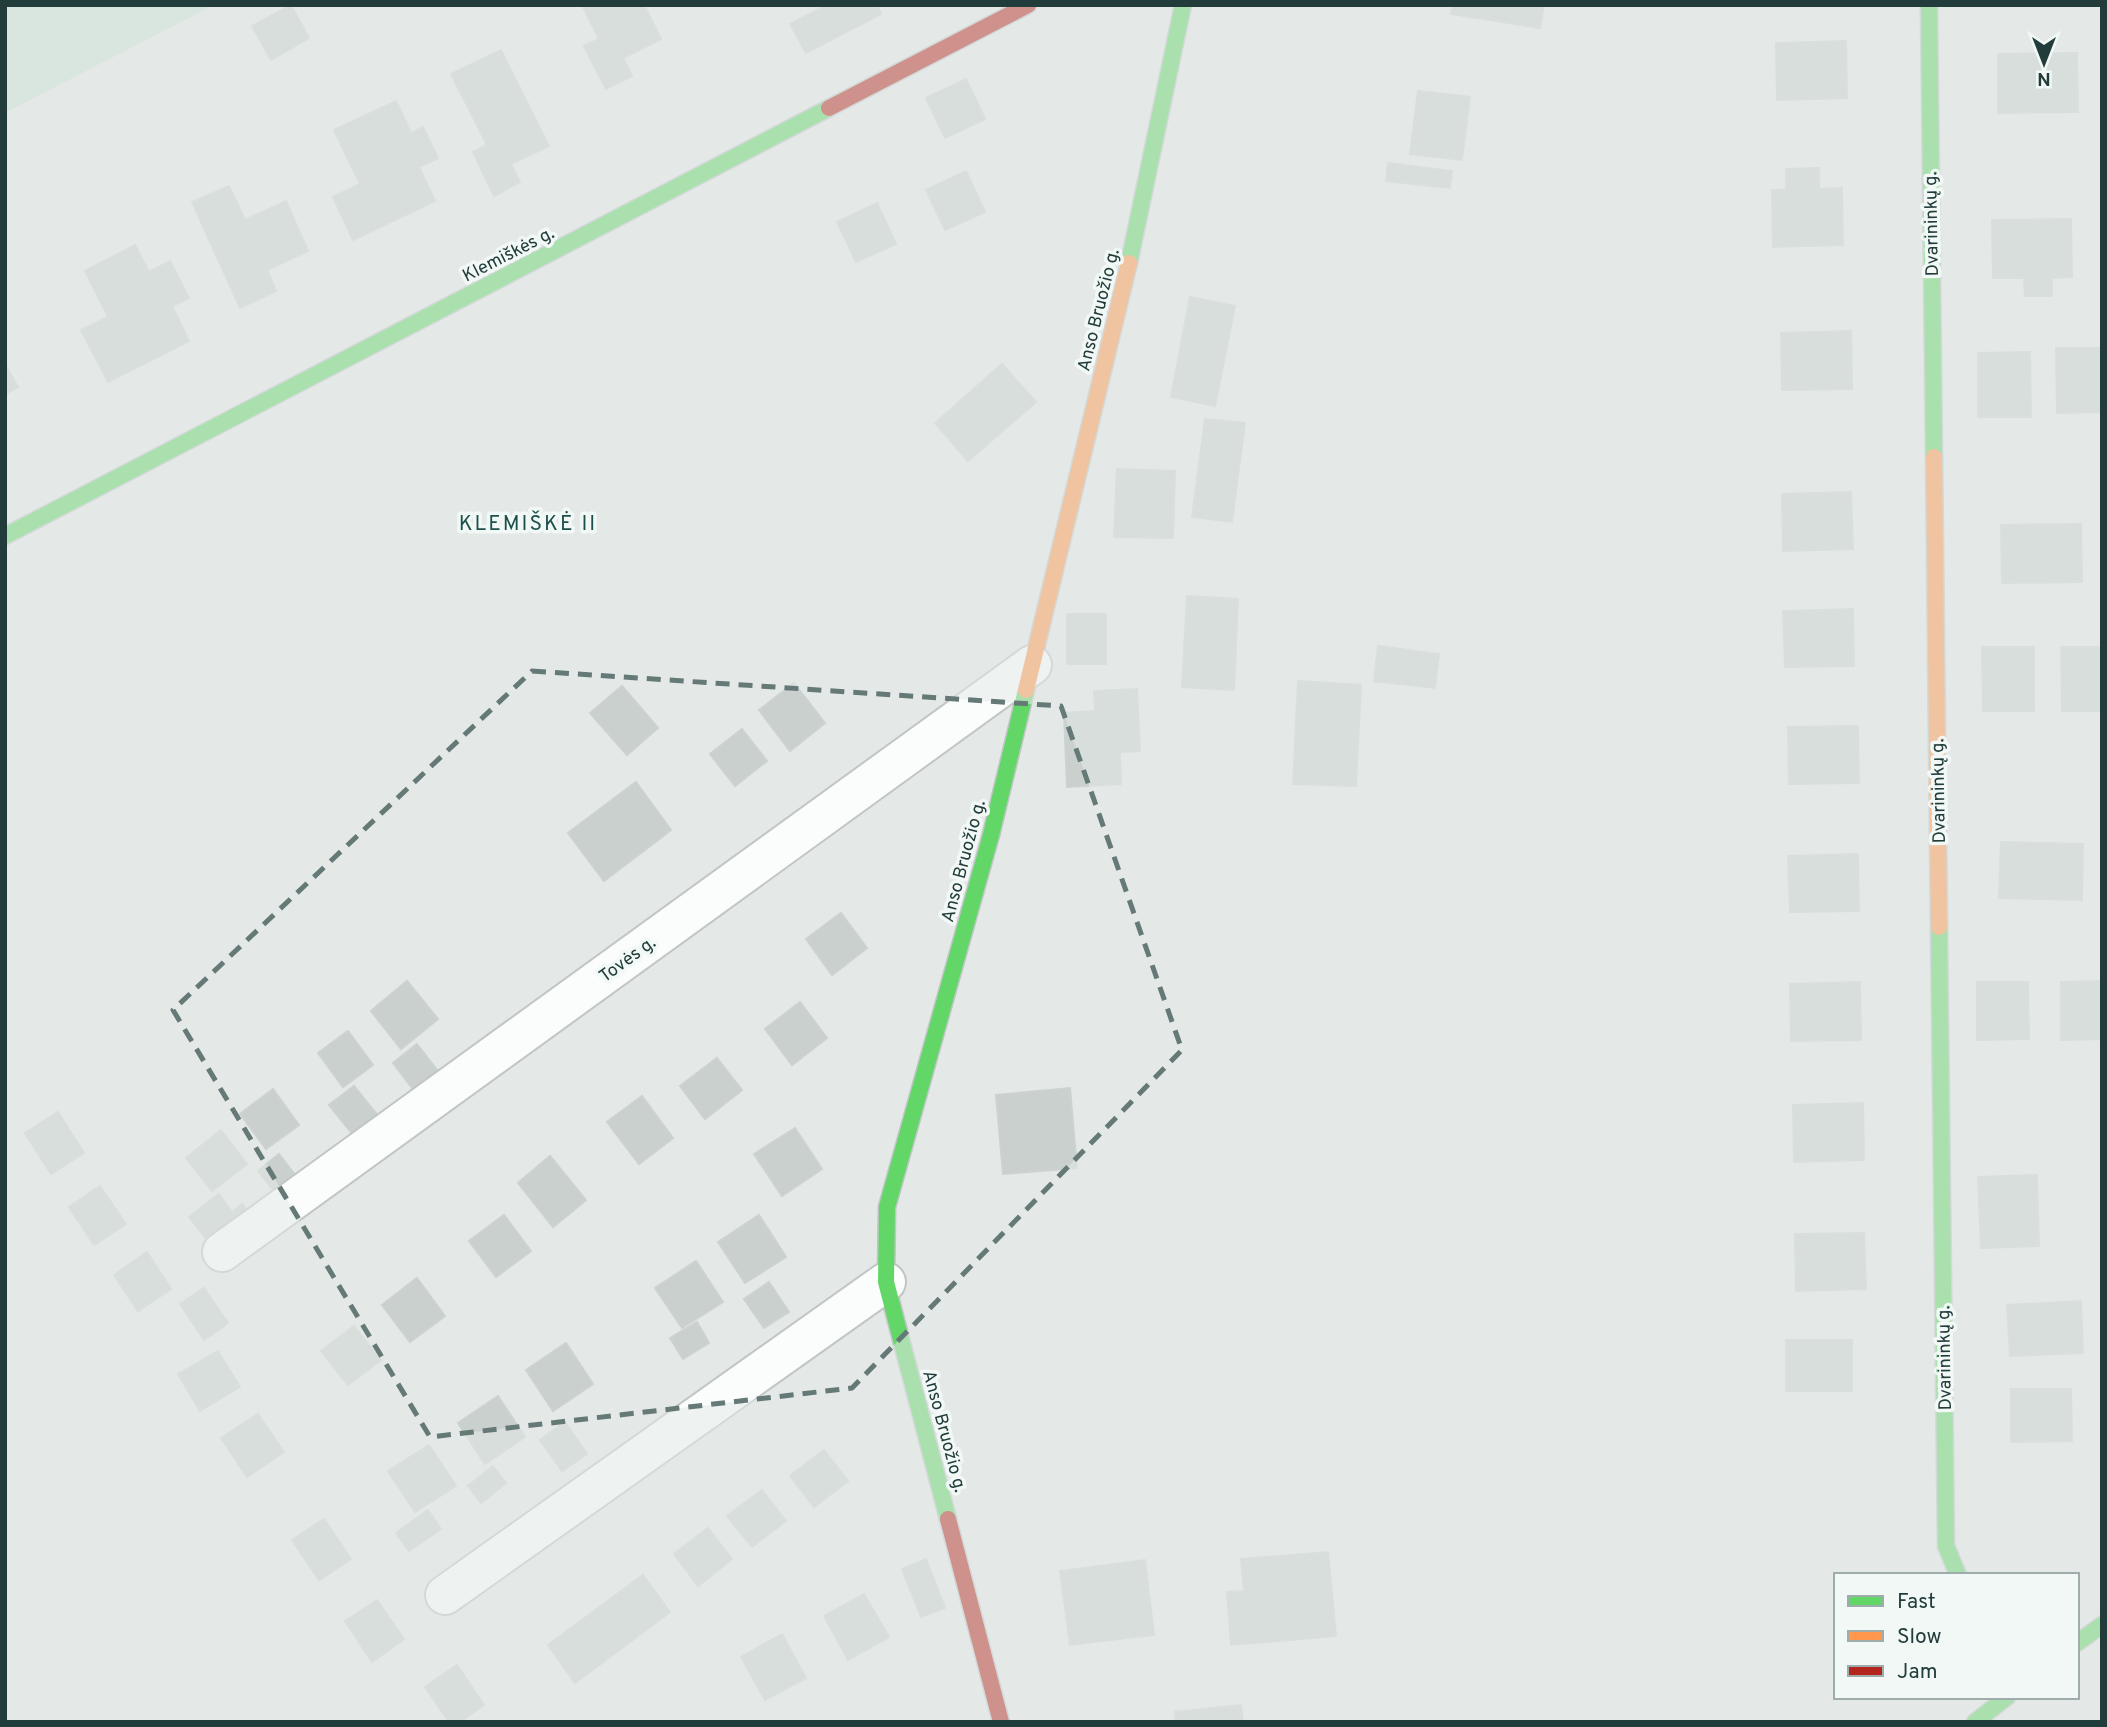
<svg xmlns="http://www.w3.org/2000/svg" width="2107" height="1727" viewBox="0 0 2107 1727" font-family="Overpass,sans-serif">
  <rect width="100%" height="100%" fill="#e4e9e8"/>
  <!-- green -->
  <polygon fill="#cde2d7" points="5,5 214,5 5,113"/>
  <!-- building -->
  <g fill="#cad0ce" stroke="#ccd2d1" stroke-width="2">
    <polygon points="291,5 309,38 271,60 252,26"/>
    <polygon points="582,5 644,5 661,39 623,58 632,76 606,89 584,46 599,39"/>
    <polygon points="827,5 877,5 881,14 806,53 790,24"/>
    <polygon points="1453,5 1544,5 1540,28 1451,14"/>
    <polygon points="1846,41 1847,98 1777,100 1776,43"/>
    <polygon points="501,50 549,146 511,164 520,182 494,196 473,152 487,145 451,74"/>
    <polygon points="2077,53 2078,112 1998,113 1998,54"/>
    <polygon points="966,79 985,119 945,138 926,98"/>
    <polygon points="1418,91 1470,97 1462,160 1410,154"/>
    <polygon points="396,101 411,133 423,127 438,158 419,167 435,201 353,240 333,197 360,184 334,130"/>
    <polygon points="1388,163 1452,171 1450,188 1386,181"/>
    <polygon points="1819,168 1819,189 1842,188 1843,245 1773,247 1772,190 1786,190 1786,169"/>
    <polygon points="966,171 985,212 945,230 926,190"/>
    <polygon points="229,186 245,220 286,201 308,251 267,270 276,291 240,308 192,202"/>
    <polygon points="877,203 896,244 856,262 837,222"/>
    <polygon points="2071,219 2072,277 2052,278 2052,296 2025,296 2024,278 1993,278 1992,220"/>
    <polygon points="135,245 149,272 170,261 189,298 172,306 189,341 108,382 81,330 108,317 85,271"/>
    <polygon points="1190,297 1235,306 1215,406 1171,397"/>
    <polygon points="1851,331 1852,389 1782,390 1781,333"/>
    <polygon points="2056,348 2102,348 2102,412 2057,413"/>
    <polygon points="2030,352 2031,417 1978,417 1978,353"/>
    <polygon points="5,364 18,387 5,394"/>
    <polygon points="1002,364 1036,402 968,461 935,423"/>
    <polygon points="1205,419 1245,423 1232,522 1192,517"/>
    <polygon points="1117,469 1175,471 1173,538 1114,537"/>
    <polygon points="1851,492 1853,549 1783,551 1782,494"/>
    <polygon points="2081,524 2082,582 2002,583 2001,525"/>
    <polygon points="1187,596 1238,599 1234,690 1182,687"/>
    <polygon points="1853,609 1854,666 1785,667 1783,611"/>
    <rect x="1067" y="614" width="39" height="50"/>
    <polygon points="1378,646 1439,654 1435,688 1374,681"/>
    <polygon points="1982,647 2034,647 2034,711 1983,711"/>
    <polygon points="2061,647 2102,647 2102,711 2062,711"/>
    <polygon points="1298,681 1361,685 1356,786 1293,784"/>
    <polygon points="794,683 825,723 790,751 759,710"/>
    <polygon points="622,686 658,728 627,755 590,713"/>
    <polygon points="1137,689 1140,751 1120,752 1121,784 1067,787 1064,713 1095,711 1094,691"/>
    <polygon points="1858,726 1859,783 1789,784 1788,727"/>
    <polygon points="742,729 767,761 735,786 710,754"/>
    <polygon points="636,782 671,830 604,881 568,833"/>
    <polygon points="2001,842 2083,844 2082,900 1999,898"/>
    <polygon points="1858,854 1859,911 1790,912 1788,856"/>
    <polygon points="841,913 867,948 832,975 806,939"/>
    <polygon points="407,981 438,1019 401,1049 371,1011"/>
    <polygon points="2102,981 2102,1039 2061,1040 2061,982"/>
    <polygon points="1860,982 1861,1040 1791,1041 1790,984"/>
    <polygon points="1977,982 2028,982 2029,1039 1977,1040"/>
    <polygon points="800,1002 827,1038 792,1065 765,1029"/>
    <polygon points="348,1031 373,1065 343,1087 318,1053"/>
    <polygon points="417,1044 441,1075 416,1093 393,1063"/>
    <polygon points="717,1058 742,1090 705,1119 680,1086"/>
    <polygon points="354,1086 379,1117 354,1136 329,1105"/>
    <polygon points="1070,1088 1077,1168 1003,1174 996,1095"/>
    <polygon points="273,1089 299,1125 266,1149 240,1114"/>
    <polygon points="642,1096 673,1138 639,1164 607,1122"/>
    <polygon points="1863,1103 1864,1160 1794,1162 1793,1105"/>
    <polygon points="58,1112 84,1153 51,1174 25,1133"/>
    <polygon points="795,1128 822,1169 782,1196 754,1154"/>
    <polygon points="221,1130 247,1164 212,1191 186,1158"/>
    <polygon points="279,1154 300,1181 279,1197 258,1171"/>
    <polygon points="550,1156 586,1200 553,1227 518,1183"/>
    <polygon points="2037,1175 2039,1246 1981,1248 1978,1177"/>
    <polygon points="100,1186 126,1224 94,1245 69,1207"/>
    <polygon points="219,1194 232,1212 242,1204 252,1216 212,1246 189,1217"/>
    <polygon points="504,1215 531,1251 496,1277 469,1241"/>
    <polygon points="759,1215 786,1257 745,1283 718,1242"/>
    <polygon points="1864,1233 1866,1289 1796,1291 1795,1234"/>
    <polygon points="147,1252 171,1289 138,1311 114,1275"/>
    <polygon points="696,1261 723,1302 682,1328 655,1288"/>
    <polygon points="417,1278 445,1316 410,1342 382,1305"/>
    <polygon points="769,1282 789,1312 764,1328 744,1299"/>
    <polygon points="204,1288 228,1323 204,1340 180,1304"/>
    <polygon points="2081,1301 2083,1353 2010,1356 2007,1305"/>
    <polygon points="697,1322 709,1343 683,1359 670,1338"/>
    <polygon points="354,1326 381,1360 348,1385 321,1351"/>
    <rect x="1786" y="1340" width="66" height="51"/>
    <polygon points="566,1343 593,1384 553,1411 526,1370"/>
    <polygon points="218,1351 240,1387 200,1411 178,1374"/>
    <polygon points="2011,1389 2071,1389 2072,1441 2011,1442"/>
    <polygon points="498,1396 525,1437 485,1464 458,1423"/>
    <polygon points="258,1414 284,1452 247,1477 221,1438"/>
    <polygon points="565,1422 587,1454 562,1471 540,1440"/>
    <polygon points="429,1445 456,1486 415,1512 388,1471"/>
    <polygon points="824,1450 848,1481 814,1507 790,1476"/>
    <polygon points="493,1466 506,1483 481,1503 468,1486"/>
    <polygon points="762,1490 786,1521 752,1547 727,1516"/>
    <polygon points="428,1510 441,1529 409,1551 396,1533"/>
    <polygon points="324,1519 351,1559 319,1580 292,1540"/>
    <polygon points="708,1528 732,1559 698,1586 674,1554"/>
    <polygon points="1328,1552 1336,1636 1231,1645 1227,1592 1244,1591 1241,1559"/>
    <polygon points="926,1559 945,1608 921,1617 902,1569"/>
    <polygon points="1145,1560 1154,1635 1070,1645 1060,1571"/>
    <polygon points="643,1575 670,1612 575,1683 548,1645"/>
    <polygon points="864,1594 889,1637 848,1660 824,1616"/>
    <polygon points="377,1600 404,1639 372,1662 345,1621"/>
    <polygon points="782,1634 806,1678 765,1700 741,1657"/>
    <polygon points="457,1665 484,1705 460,1722 449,1722 425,1687"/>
    <polygon points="1241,1705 1243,1722 1176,1722 1175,1712"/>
  </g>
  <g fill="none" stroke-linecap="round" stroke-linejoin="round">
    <!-- street casing -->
    <g stroke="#c1c6c5" stroke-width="42">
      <g id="street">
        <polyline points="222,1252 1032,665"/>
        <polyline points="445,1595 886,1282"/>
      </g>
    </g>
    <!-- fast casing -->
    <g stroke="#bfc6c5" stroke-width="19">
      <g id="fast">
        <polyline points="1929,5 1934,457"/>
        <polyline points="1129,263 1183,5"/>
        <polyline points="5,536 829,108"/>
        <polyline points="1939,927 1946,1546 1958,1575"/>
        <polyline points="948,1519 886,1282 887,1207 991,835 1026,690"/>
        <polyline points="2077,1643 2102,1625"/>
        <polyline points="1975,1722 2007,1697"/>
      </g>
    </g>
    <!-- slow casing -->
    <g stroke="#bfc6c5" stroke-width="19">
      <g id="slow">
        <polyline points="1934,457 1939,927"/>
        <polyline points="1026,690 1129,263"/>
      </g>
    </g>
    <!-- jam casing -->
    <g stroke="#bfc6c5" stroke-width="19">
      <g id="jam">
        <polyline points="829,108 1028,5"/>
        <polyline points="948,1519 1001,1722"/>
      </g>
    </g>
    <!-- street -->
    <use href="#street" stroke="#fbfcfc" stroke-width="38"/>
    <!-- fast -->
    <use href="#fast" stroke="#63d668" stroke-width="16"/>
    <!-- slow -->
    <use href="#slow" stroke="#ff974d" stroke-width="16"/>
    <!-- jam -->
    <use href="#jam" stroke="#b3261e" stroke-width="16"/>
  </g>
  <!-- marked area -->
  <path d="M0 0H2107V1727H0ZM532,671L1061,706L1182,1050L852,1388L430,1437L173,1010Z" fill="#e4e9e8" fill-opacity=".55" fill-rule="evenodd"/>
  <path fill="none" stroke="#657977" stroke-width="5" stroke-dasharray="14 9" stroke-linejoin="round" d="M532,671L1061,706L1182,1050L852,1388L430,1437L173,1010Z"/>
  <g text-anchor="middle" stroke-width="7" stroke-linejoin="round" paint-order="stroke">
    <!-- street labels -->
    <g font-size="18" fill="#213c3a" stroke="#f1f8f6">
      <text transform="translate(1931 224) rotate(-91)" y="6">Dvarininkų g.</text>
      <text transform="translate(508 254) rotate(-27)" y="6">Klemiškės g.</text>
      <text transform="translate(1098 310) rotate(-76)" y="6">Anso Bruožio g.</text>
      <text transform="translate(1938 791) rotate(-91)" y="6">Dvarininkų g.</text>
      <text transform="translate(963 861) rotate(-75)" y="6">Anso Bruožio g.</text>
      <text transform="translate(627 959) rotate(-36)" y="6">Tovės g.</text>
      <text transform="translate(1944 1358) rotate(-91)" y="6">Dvarininkų g.</text>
      <text transform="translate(945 1431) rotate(75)" y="6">Anso Bruožio g.</text>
    </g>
    <!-- quarter labels -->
    <g font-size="21" letter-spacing="2" fill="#1d4f4b" stroke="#f1f8f6">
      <text x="528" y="530">KLEMIŠKĖ II</text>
    </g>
  </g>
  <!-- border -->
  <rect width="2107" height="1727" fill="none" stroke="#213c3a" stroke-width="14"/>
  <!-- legend -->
  <rect x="1834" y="1573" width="245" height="126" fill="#f1f8f6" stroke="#9eadab" stroke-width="2"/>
  <rect x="1848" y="1596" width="35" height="10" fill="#63d668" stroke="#9eadab" stroke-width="2"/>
  <text x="1897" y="1608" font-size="21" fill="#213c3a">Fast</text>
  <rect x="1848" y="1631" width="35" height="10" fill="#ff974d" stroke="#9eadab" stroke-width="2"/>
  <text x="1897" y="1643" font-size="21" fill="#213c3a">Slow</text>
  <rect x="1848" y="1666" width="35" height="10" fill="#b3261e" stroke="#9eadab" stroke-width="2"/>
  <text x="1897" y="1678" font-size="21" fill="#213c3a">Jam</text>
  <!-- north arrow -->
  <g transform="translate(2044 63) rotate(180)" stroke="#f1f8f6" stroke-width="5" paint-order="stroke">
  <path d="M0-5L12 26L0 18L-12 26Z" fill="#213c3a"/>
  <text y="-10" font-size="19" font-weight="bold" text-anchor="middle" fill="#213c3a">N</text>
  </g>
</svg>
